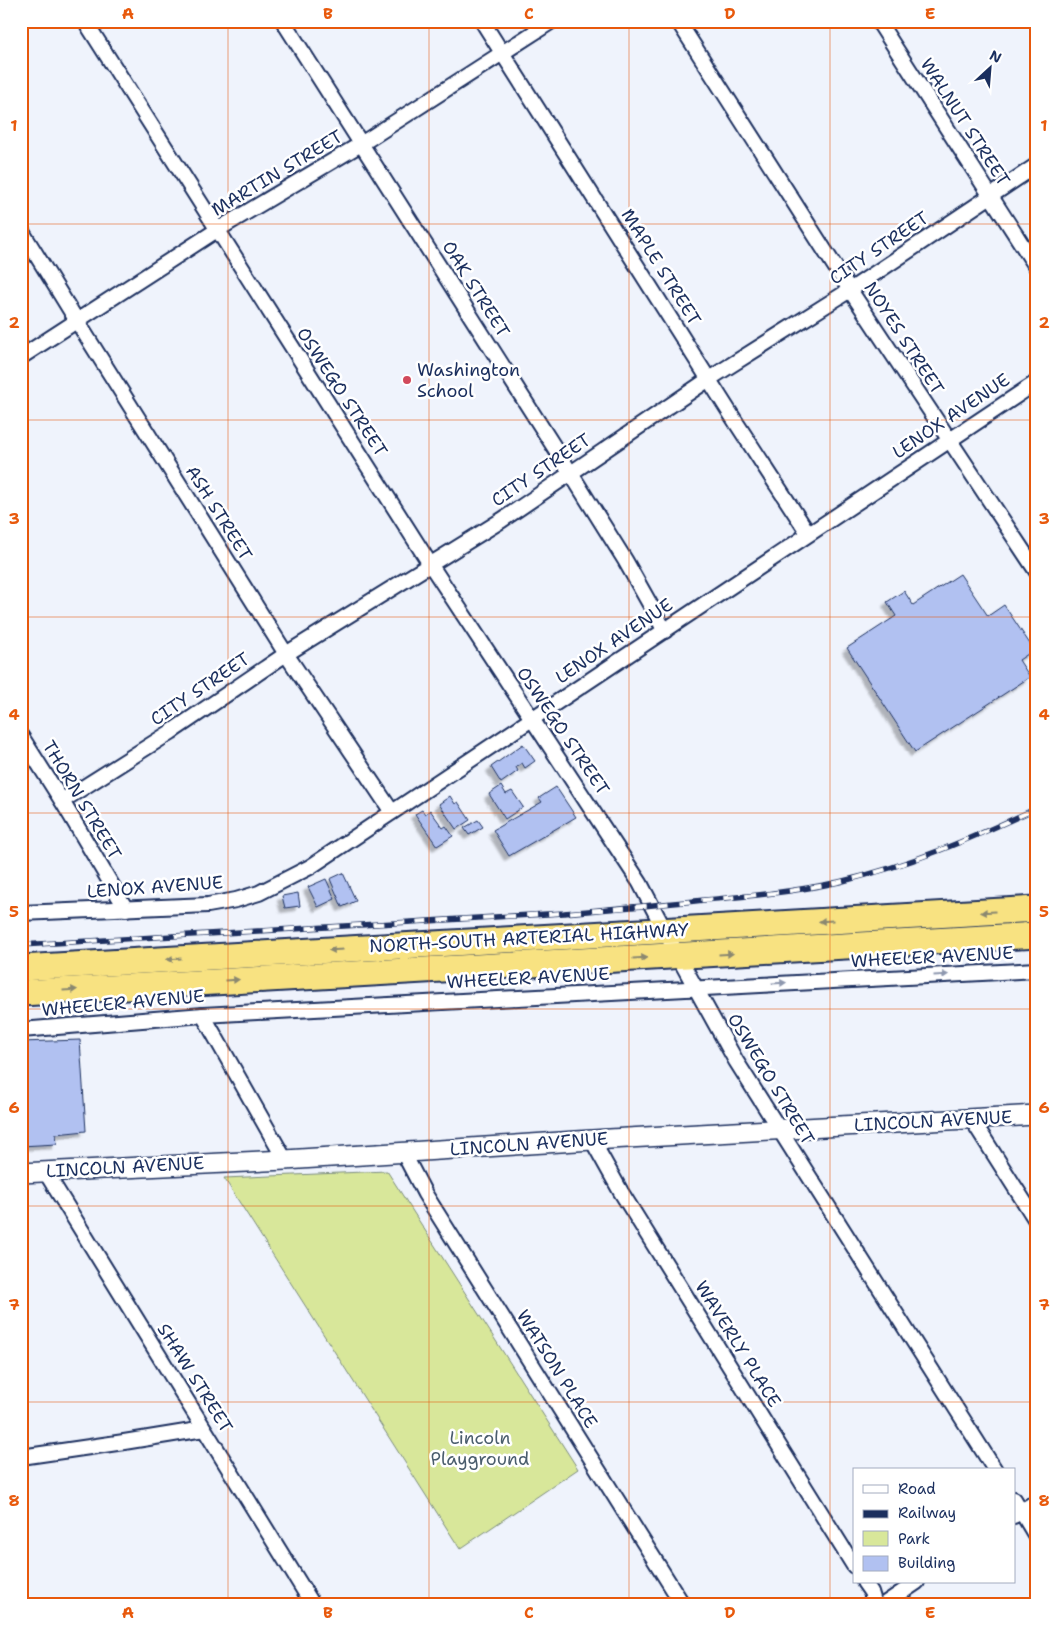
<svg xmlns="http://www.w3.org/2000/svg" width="1058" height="1626" viewBox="0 0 1058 1626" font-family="'Shantell Sans',sans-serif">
  <defs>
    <filter id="shadow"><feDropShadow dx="-4.5" dy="4.5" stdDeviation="1" flood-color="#0004"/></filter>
  </defs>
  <rect width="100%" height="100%" fill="#eff3fc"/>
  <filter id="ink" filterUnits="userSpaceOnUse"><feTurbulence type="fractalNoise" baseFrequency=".02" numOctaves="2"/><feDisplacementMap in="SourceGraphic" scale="10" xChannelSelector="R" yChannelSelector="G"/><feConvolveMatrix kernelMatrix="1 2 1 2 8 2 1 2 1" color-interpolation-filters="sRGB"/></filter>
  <g filter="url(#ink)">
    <!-- green -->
    <polygon fill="#d8e79a" stroke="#7a8b7c" points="387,1171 578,1469 460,1549 224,1178"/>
    <!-- building -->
    <g fill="#b1c1f1" stroke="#1b2f5e" filter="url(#shadow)">
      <polygon points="960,574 988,616 1004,605 1034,650 1019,660 1030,677 915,752 847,648 896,616 887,602 904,591 913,605"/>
      <polygon points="523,744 535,761 525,768 522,763 516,767 518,771 501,783 491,767"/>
      <polygon points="501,786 506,794 512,791 523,807 505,819 489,794"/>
      <polygon points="556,787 576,817 509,856 493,830 542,802 539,798"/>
      <polygon points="450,796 455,804 458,802 470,820 456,829 439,804"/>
      <polygon points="422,810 425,814 430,810 443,828 446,826 453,836 437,846 415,814"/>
      <polygon points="478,820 483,827 469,835 464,828"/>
      <polygon points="343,873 356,901 342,907 330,879"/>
      <polygon points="326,879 335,899 318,907 308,887"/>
      <polygon points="298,893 300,906 285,908 282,896"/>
      <polygon points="80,1040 86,1131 56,1134 57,1144 21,1146 21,1042"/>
    </g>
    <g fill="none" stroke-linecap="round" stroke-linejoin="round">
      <!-- street casing -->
      <g stroke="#1b2f5e" stroke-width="18">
        <g id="street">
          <polyline points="85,21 430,564 640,883 678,956 736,1061 995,1470"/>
          <polyline points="283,21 570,472 625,560 665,631"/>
          <polyline points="482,21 737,424 808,533"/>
          <polyline points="678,21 850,290 1037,572"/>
          <polyline points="878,21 1037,268"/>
          <polyline points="21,230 77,321 286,654 392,812"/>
          <polyline points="21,357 217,230 361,144 552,21"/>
          <polyline points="21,736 62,801 126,909"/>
          <polyline points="62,801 171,732 286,654 502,520 709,379 850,290 1037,165"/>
          <polyline points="21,913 208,905 236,900 259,893 310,867 1037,382"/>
          <polyline points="203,1015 285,1160"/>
          <polyline points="21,1030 203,1015 1037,970"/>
          <polyline points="971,1118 1037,1222"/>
          <polyline points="592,1140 621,1192 854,1566"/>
          <polyline points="403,1152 425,1194 683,1605"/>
          <polyline points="45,1171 313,1605"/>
          <polyline points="21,1457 124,1442 204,1429"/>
          <polyline points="1014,1499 1037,1538"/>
          <polyline points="1014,1516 1037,1501"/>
          <polyline points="864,1582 871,1592 875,1605"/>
          <polyline points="883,1605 917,1582"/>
        </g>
      </g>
      <!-- secondary casing -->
      <g stroke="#1b2f5e" stroke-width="22">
        <polyline id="secondary" points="21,1173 285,1160 592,1140 1037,1115"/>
      </g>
      <!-- highway casing -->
      <g stroke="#1b2f5e" stroke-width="29">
        <g id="highway">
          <polyline points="21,968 1037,909"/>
          <polyline points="21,993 1037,935"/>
        </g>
      </g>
      <!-- street -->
      <use href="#street" stroke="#fff" stroke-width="14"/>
      <!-- secondary -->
      <use href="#secondary" stroke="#fff" stroke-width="19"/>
      <!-- highway -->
      <use href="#highway" stroke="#f8e281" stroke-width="25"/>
      <!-- rail casing -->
      <g stroke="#1b2f5e" stroke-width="5.5">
        <path id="rail" d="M21,945L564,913C611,909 657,905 704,900C749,896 794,892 839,882C908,866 973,838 1037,808"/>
      </g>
      <!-- rail -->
      <use href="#rail" stroke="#fff" stroke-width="4" stroke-dasharray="11" stroke-linecap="butt"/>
    </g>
    <!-- one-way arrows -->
    <defs><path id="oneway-solid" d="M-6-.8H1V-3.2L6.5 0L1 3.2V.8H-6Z" transform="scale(1.25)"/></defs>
    <g fill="#8a8870">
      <use href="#oneway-solid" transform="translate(988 912) rotate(177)"/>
      <use href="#oneway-solid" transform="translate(826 921) rotate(177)"/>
      <use href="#oneway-solid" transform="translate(336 950) rotate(177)"/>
      <use href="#oneway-solid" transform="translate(726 954) rotate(-3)"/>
      <use href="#oneway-solid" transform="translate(640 958) rotate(-3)"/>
      <use href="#oneway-solid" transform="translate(174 959) rotate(177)"/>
      <use href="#oneway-solid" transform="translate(232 980) rotate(-3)"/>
      <use href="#oneway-solid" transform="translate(70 990) rotate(-3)"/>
    </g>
    <g fill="#8d97ae">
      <use href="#oneway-solid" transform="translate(941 975) rotate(-3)"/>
      <use href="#oneway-solid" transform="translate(779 983) rotate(-3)"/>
    </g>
  </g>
  <!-- grid -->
  <path fill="none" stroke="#e8590c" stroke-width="1" stroke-opacity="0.55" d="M228,21V1605M429,21V1605M629,21V1605M830,21V1605M21,224H1037M21,420H1037M21,617H1037M21,813H1037M21,1009H1037M21,1206H1037M21,1402H1037"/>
  <!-- markers -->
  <circle fill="#d1495b" stroke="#fff" stroke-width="2" cx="407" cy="380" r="5"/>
  <g text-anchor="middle" stroke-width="5" stroke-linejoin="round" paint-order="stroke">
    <!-- street labels -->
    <g font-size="18" fill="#1b2f5e" stroke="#fff">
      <text transform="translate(965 122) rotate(57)" y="6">WALNUT STREET</text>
      <text transform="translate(277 173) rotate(-31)" y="6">MARTIN STREET</text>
      <text transform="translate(879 248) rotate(-34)" y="6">CITY STREET</text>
      <text transform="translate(661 267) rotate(58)" y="6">MAPLE STREET</text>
      <text transform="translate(476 289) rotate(58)" y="6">OAK STREET</text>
      <text transform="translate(904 338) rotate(57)" y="6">NOYES STREET</text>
      <text transform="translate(342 392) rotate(57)" y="6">OSWEGO STREET</text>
      <text transform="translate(951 416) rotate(-34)" y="6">LENOX AVENUE</text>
      <text transform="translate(541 470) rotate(-34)" y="6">CITY STREET</text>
      <text transform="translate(219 513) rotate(58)" y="6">ASH STREET</text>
      <text transform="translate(614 641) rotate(-34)" y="6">LENOX AVENUE</text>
      <text transform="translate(200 689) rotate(-34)" y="6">CITY STREET</text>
      <text transform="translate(563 731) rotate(56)" y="6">OSWEGO STREET</text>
      <text transform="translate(82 800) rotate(59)" y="6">THORN STREET</text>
      <text transform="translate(155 887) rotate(-4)" y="6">LENOX AVENUE</text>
      <text transform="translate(529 938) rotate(-3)" y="6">NORTH-SOUTH ARTERIAL HIGHWAY</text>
      <text transform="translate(932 957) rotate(-3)" y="6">WHEELER AVENUE</text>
      <text transform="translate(528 978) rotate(-3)" y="6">WHEELER AVENUE</text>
      <text transform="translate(123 1003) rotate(-5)" y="6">WHEELER AVENUE</text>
      <text transform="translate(771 1079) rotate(59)" y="6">OSWEGO STREET</text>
      <text transform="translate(933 1121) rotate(-3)" y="6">LINCOLN AVENUE</text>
      <text transform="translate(529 1144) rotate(-4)" y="6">LINCOLN AVENUE</text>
      <text transform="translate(125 1167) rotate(-3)" y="6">LINCOLN AVENUE</text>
      <text transform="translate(738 1344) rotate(58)" y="6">WAVERLY PLACE</text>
      <text transform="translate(557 1369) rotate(58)" y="6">WATSON PLACE</text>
      <text transform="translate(195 1378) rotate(58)" y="6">SHAW STREET</text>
    </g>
    <!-- poi labels -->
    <g font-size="18" fill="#1b2f5e" stroke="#fff" text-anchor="start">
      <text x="417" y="376">Washington<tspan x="417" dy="21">School</tspan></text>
    </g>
    <!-- park labels -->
    <g font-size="18" fill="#4a5d6d" stroke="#fff">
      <text x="480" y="1444">Lincoln<tspan x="480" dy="21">Playground</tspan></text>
    </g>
  </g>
  <!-- margin -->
  <rect width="1058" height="1626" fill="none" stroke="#fff" stroke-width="55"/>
  <!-- legend -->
  <rect x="853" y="1468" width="162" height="115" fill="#ffffff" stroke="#a4acbf"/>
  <rect x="863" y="1485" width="25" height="8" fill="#ffffff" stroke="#a4acbf"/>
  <text x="898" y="1494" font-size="15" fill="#1b2f5e">Road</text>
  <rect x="863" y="1510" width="25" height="8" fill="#1b2f5e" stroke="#a4acbf"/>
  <text x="898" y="1518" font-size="15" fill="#1b2f5e">Railway</text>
  <rect x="863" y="1531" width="25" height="15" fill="#d8e79a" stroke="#a4acbf"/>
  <text x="898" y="1544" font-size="15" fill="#1b2f5e">Park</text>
  <rect x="863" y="1556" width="25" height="15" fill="#b1c1f1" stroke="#a4acbf"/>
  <text x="898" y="1568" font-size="15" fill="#1b2f5e">Building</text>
  <!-- north arrow -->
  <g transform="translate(990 68) rotate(26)" stroke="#ffffff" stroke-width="4" paint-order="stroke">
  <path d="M0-4L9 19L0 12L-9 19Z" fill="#1b2f5e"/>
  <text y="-8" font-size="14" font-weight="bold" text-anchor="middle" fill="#1b2f5e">N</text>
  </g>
  <rect x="28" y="28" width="1002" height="1570" fill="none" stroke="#e8590c" stroke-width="2"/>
  <g font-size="16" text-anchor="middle" font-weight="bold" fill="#e8590c">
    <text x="128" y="19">A</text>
    <text x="328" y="19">B</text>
    <text x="529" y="19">C</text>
    <text x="730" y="19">D</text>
    <text x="930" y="19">E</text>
    <text x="14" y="131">1</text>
    <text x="1044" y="131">1</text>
    <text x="14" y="328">2</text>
    <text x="1044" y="328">2</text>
    <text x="14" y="524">3</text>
    <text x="1044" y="524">3</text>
    <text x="14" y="720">4</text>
    <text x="1044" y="720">4</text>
    <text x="14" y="917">5</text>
    <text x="1044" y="917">5</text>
    <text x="14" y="1113">6</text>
    <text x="1044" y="1113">6</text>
    <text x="14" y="1310">7</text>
    <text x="1044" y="1310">7</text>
    <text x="14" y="1506">8</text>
    <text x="1044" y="1506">8</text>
    <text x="128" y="1618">A</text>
    <text x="328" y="1618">B</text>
    <text x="529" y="1618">C</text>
    <text x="730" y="1618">D</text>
    <text x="930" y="1618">E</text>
  </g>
</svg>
